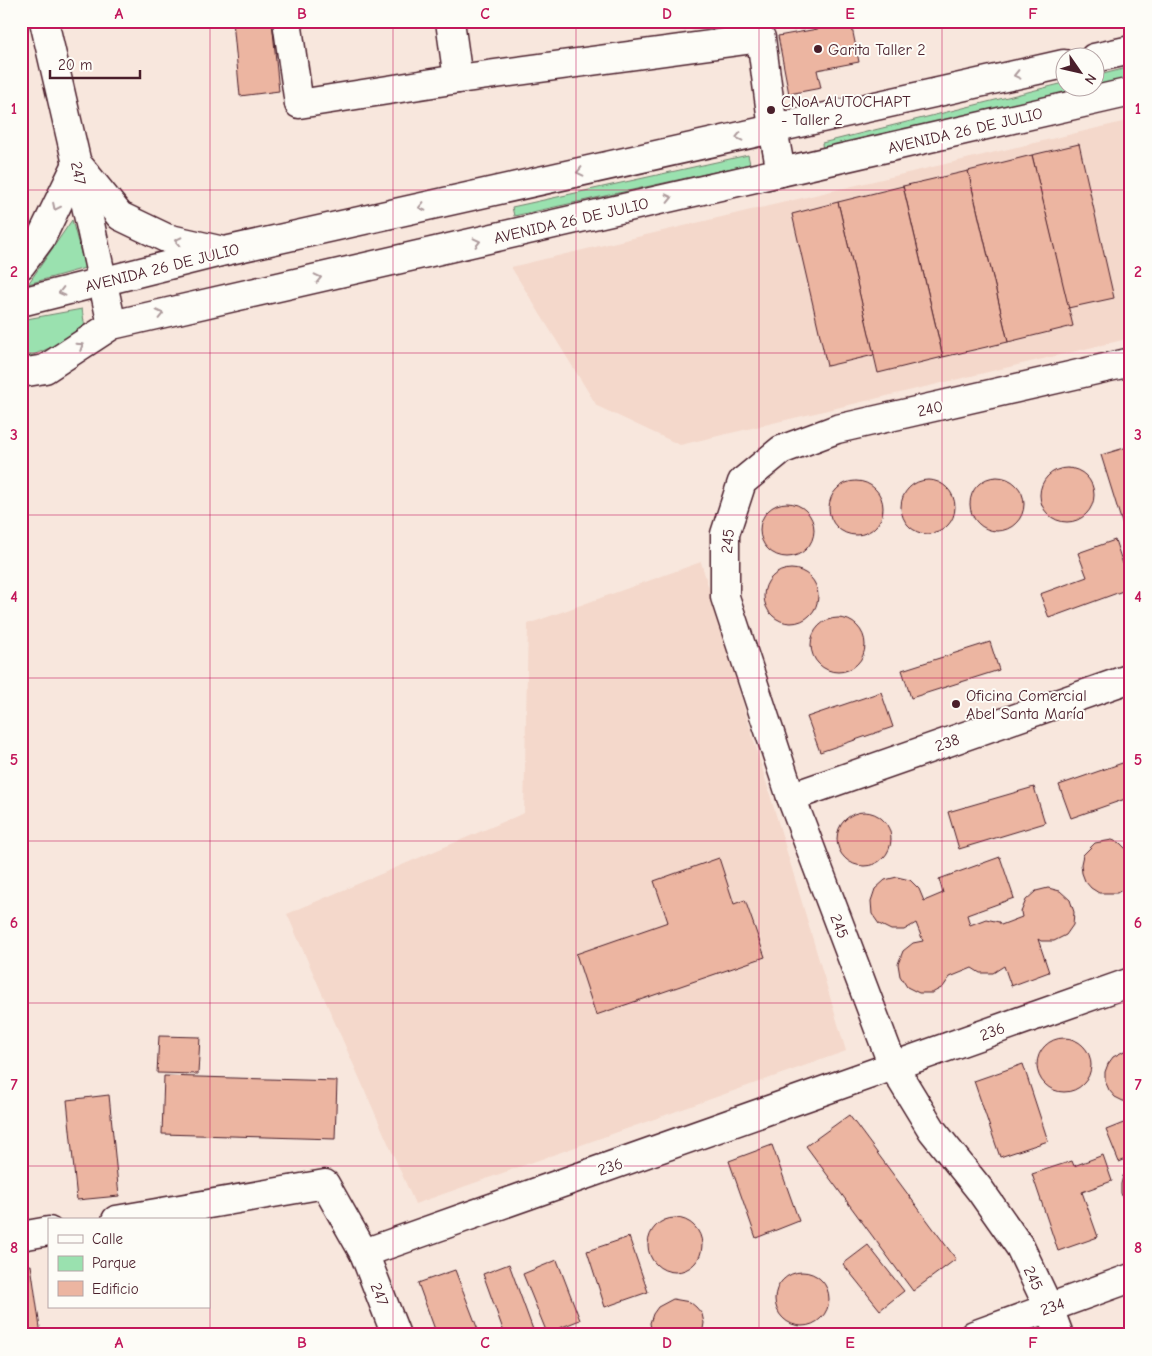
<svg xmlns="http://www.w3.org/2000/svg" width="1152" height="1356" viewBox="0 0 1152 1356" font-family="'Comic Neue',sans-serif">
  <rect width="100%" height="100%" fill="#f8e7dd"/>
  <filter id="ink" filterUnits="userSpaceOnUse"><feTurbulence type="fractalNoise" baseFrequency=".02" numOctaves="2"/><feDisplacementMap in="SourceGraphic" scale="10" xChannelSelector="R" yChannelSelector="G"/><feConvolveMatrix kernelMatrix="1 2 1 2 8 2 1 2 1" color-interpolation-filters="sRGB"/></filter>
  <g filter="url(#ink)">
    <!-- built -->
    <g fill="#f4d8cb">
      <polygon points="1131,120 1131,338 680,445 597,406 511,267"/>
      <polygon points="701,562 846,1051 415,1204 287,914 524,813 528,624"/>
    </g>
    <!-- green -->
    <g fill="#9ae1af" stroke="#72806d">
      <polygon points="1131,67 1131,77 1095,86 1095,76"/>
      <polygon points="1064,83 1064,88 1088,88 823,153 822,143"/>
      <polygon points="748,155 750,164 514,216 512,207"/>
      <polygon points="72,220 85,268 28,284"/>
      <polygon points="82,309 85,328 52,347 21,360 21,320"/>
    </g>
    <!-- building -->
    <g fill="#ecb5a1" stroke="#4a1f2b">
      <polygon points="233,21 272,21 279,91 240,96"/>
      <polygon points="851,23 859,62 817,70 821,88 789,94 778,36"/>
      <polygon points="1079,144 1114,298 1068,308 1032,155"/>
      <polygon points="1032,155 1073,326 1008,342 968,171"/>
      <polygon points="968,171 1008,342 943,357 903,186"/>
      <polygon points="903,186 943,357 878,373 838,202"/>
      <polygon points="838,202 874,355 827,366 792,214"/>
      <polygon points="1131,446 1131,524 1123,526 1101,455"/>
      <circle cx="1067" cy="495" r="27"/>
      <circle cx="997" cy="504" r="27"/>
      <circle cx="928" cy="507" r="27"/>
      <circle cx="856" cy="508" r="27"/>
      <circle cx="787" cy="530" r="27"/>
      <polygon points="1115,540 1123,564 1131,561 1131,588 1049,618 1040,594 1087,577 1078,553"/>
      <circle cx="791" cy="596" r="27"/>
      <circle cx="838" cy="645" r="27"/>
      <polygon points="990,642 999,670 911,698 902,670"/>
      <polygon points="881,692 893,727 820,752 807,717"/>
      <polygon points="1131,760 1131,797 1071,818 1059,785"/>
      <polygon points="1034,787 1045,823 959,849 948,812"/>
      <circle cx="864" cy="839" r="27"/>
      <polygon points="1112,840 1120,843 1131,854 1131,880 1125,888 1117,893 1099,893 1091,888 1085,881 1082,873 1081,864 1083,855 1095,843"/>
      <polygon points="1000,857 1014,898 967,915 970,925 986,919 999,922 1001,925 1022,917 1021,912 1026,900 1036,891 1048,888 1060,891 1070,900 1074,912 1073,925 1066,935 1054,941 1041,941 1038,939 1049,972 1011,986 1004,966 993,973 980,973 972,968 950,977 943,987 932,993 919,993 907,987 900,976 898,964 903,951 913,943 923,941 916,923 904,930 891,930 879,924 872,914 871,901 875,889 885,880 897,877 910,880 919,889 924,901 943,893 939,879"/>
      <polygon points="719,858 734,904 745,900 765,957 596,1015 576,954 668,922 654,881"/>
      <polygon points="159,1036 200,1037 198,1074 157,1073"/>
      <circle cx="1064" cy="1065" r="27"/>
      <polygon points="1128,1049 1131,1049 1131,1102 1123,1101 1115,1097 1109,1090 1105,1081 1105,1072 1108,1064 1113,1057"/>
      <polygon points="1023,1064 1048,1141 1000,1157 974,1081"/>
      <polygon points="164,1076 337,1081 335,1139 162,1134"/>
      <polygon points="109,1095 119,1196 77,1200 67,1100"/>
      <polygon points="849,1115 956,1259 913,1291 806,1146"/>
      <polygon points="1131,1120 1131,1157 1119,1162 1106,1130"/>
      <polygon points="772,1145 799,1221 756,1238 729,1161"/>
      <polygon points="1103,1155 1112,1181 1082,1192 1098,1237 1058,1251 1032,1174 1072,1161 1074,1166"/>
      <polygon points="1131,1167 1131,1209 1124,1202 1121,1193 1121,1184 1123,1176"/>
      <circle cx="675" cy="1245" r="27"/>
      <polygon points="629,1237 648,1292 605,1307 587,1251"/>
      <polygon points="868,1245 904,1291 880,1310 843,1264"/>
      <polygon points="557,1260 580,1320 547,1333 523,1274"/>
      <polygon points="509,1264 535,1335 505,1335 483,1274"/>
      <polygon points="31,1265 41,1335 21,1335 21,1267"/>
      <polygon points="455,1270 480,1335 437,1335 418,1283"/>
      <circle cx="802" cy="1299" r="27"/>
      <polygon points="673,1299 690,1302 696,1307 702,1314 704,1323 702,1335 652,1335 650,1323 653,1314 658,1307"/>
    </g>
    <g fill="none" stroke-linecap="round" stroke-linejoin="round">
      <!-- minor casing -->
      <g stroke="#4a1f2b" stroke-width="31">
        <g id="minor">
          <polyline points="44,21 77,164 112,325"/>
          <polyline points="287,21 299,104 458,79 761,38 773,129 781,172"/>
          <polyline points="450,21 458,79"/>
          <polyline points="1094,58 1131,50"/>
          <polyline points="81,168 120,216 166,238 219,250"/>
          <polyline points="21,265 41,238 77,164"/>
          <polyline points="21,302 225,251 1064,64"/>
          <polyline points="21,373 45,369 112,325 1131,92"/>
          <polyline points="791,797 1131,678"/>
          <polyline points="116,1220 325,1184 364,1253 396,1335"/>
          <polyline points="21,1236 49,1231"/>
          <polyline points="364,1253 1131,982"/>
          <polyline points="974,1335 1131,1278"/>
          <polyline points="1059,1335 1049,1308 1020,1247 980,1190 932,1130 893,1066 791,797 725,597 725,534 742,482 781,450 837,429 1131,362"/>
        </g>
      </g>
      <!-- minor -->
      <use href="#minor" stroke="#fdfcf7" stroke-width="28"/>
    </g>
    <!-- one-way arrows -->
    <defs><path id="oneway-chevron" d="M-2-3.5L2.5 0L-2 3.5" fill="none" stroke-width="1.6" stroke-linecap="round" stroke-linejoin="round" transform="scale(1.25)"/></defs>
    <g stroke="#ac999b">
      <use href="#oneway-chevron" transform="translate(1017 75) rotate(167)"/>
      <use href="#oneway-chevron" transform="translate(739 137) rotate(167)"/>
      <use href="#oneway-chevron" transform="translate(580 172) rotate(167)"/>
      <use href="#oneway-chevron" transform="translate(669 198) rotate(-13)"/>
      <use href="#oneway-chevron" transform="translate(56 207) rotate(116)"/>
      <use href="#oneway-chevron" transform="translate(422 207) rotate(167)"/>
      <use href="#oneway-chevron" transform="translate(178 241) rotate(-167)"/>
      <use href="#oneway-chevron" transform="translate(477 242) rotate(-13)"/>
      <use href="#oneway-chevron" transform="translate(318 278) rotate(-13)"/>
      <use href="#oneway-chevron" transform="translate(62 292) rotate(166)"/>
      <use href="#oneway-chevron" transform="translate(160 314) rotate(-13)"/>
      <use href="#oneway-chevron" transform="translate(80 346) rotate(-33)"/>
    </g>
  </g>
  <!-- grid -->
  <path fill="none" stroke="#c2185b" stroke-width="1" stroke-opacity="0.55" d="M210,21V1335M393,21V1335M576,21V1335M759,21V1335M942,21V1335M21,190H1131M21,353H1131M21,515H1131M21,678H1131M21,841H1131M21,1003H1131M21,1166H1131"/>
  <!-- markers -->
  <g fill="#4a1f2b" stroke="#fdfcf7" stroke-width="2">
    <circle cx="818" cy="49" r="5"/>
    <circle cx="771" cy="110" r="5"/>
    <circle cx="956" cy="704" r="5"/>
  </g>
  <g text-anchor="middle" stroke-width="4" stroke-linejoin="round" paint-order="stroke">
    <!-- poi labels -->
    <g font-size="16" fill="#4a1f2b" stroke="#fdfcf7" text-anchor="start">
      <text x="828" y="55">Garita Taller 2</text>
      <text x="781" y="107">CNoA AUTOCHAPT<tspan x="781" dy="18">- Taller 2</tspan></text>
      <text x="966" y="701">Oficina Comercial<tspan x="966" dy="18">Abel Santa María</tspan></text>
    </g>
    <!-- street labels -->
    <g font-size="16" fill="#4a1f2b" stroke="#fdfcf7">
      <text transform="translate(965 130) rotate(-13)" y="6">AVENIDA 26 DE JULIO</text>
      <text transform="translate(79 173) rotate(78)" y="6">247</text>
      <text transform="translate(571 220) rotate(-13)" y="6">AVENIDA 26 DE JULIO</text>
      <text transform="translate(162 267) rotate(-14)" y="6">AVENIDA 26 DE JULIO</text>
      <text transform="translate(930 408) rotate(-13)" y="6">240</text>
      <text transform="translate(727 541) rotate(-84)" y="6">245</text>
      <text transform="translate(947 742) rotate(-19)" y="6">238</text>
      <text transform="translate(840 926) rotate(69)" y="6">245</text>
      <text transform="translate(992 1031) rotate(-20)" y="6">236</text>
      <text transform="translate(610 1166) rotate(-19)" y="6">236</text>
      <text transform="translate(1034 1278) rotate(65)" y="6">245</text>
      <text transform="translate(380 1294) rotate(69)" y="6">247</text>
      <text transform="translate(1052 1306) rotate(-20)" y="6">234</text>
    </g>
  </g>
  <!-- margin -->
  <rect width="1152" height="1356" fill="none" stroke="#fdfcf7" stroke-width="55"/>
  <!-- legend -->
  <rect x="48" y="1218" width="162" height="90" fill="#fdfcf7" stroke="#b5a4a5"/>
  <rect x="58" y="1235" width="25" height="8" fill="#fdfcf7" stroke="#b5a4a5"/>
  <text x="92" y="1244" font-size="15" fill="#4a1f2b">Calle</text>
  <rect x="58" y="1256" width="25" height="15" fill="#9ae1af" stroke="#b5a4a5"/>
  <text x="92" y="1268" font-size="15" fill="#4a1f2b">Parque</text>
  <rect x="58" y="1281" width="25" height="15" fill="#ecb5a1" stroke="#b5a4a5"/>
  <text x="92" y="1294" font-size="15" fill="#4a1f2b">Edificio</text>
  <!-- north arrow -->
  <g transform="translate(1080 72) rotate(124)"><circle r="24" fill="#fdfcf7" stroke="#b5a4a5"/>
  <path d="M0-4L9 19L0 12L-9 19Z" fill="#4a1f2b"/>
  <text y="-8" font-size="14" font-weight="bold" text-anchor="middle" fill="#4a1f2b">N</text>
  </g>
  <!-- scale -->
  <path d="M50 70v8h90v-8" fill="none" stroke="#4a1f2b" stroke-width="2.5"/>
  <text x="58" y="70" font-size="15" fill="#4a1f2b" stroke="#fdfcf7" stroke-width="4" paint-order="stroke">20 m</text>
  <rect x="28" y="28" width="1096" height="1300" fill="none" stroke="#c2185b" stroke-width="2"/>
  <g font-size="16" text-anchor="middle" font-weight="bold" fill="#c2185b">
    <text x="119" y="19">A</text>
    <text x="302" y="19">B</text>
    <text x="485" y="19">C</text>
    <text x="667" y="19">D</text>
    <text x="850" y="19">E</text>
    <text x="1033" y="19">F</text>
    <text x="14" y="114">1</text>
    <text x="1138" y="114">1</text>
    <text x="14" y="277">2</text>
    <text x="1138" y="277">2</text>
    <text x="14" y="440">3</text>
    <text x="1138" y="440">3</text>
    <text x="14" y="602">4</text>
    <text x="1138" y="602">4</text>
    <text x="14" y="765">5</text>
    <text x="1138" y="765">5</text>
    <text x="14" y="928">6</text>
    <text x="1138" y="928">6</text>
    <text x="14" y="1090">7</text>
    <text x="1138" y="1090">7</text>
    <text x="14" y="1253">8</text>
    <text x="1138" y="1253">8</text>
    <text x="119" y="1348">A</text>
    <text x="302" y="1348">B</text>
    <text x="485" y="1348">C</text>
    <text x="667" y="1348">D</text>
    <text x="850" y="1348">E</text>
    <text x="1033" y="1348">F</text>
  </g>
</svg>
